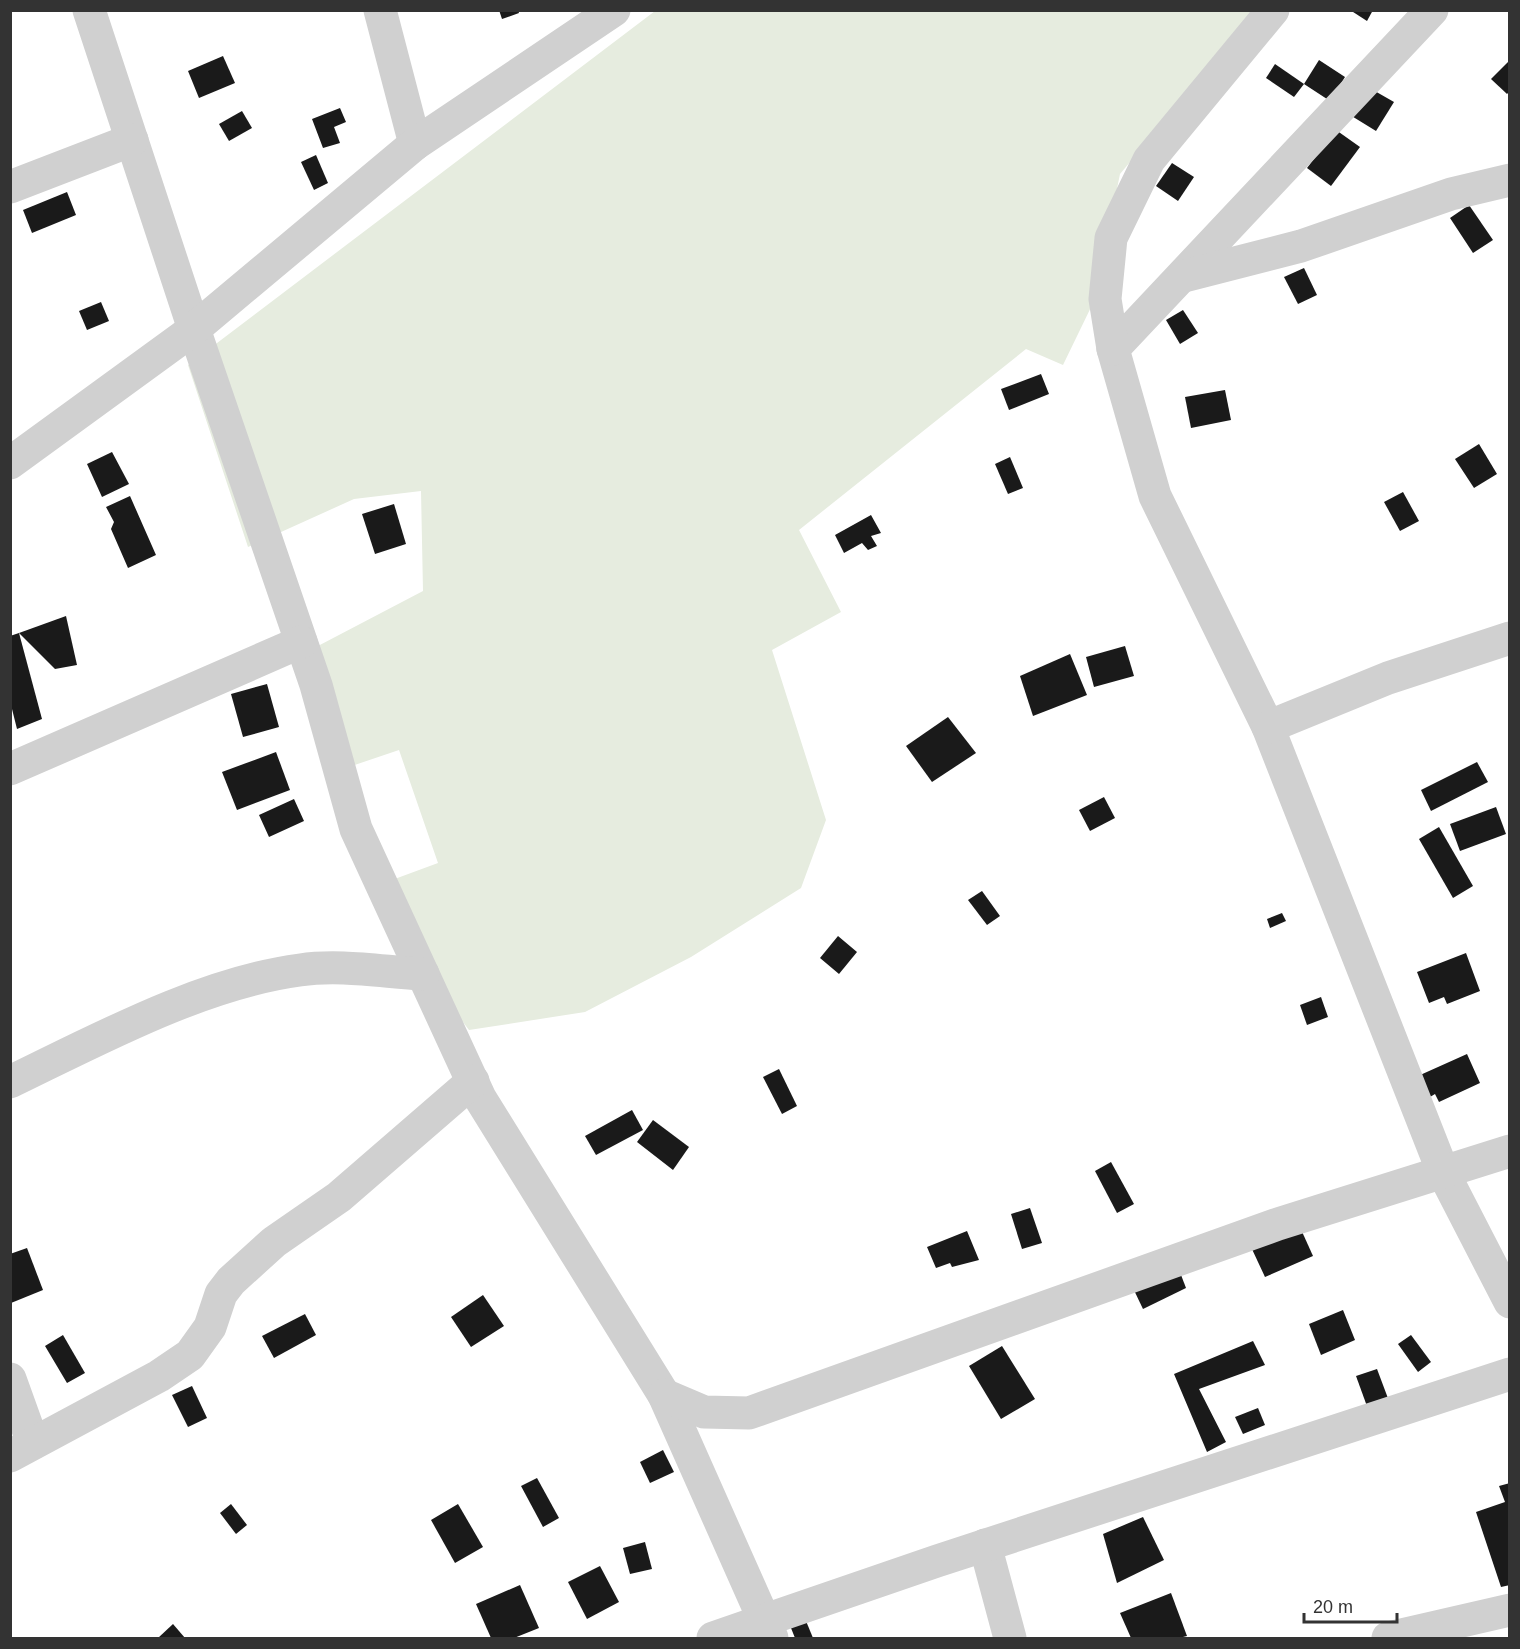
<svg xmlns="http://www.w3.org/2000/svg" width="1520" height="1649" viewBox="0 0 1520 1649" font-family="Arial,sans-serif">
  <rect width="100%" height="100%" fill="#fff"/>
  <!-- green -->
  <polygon fill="#e6ecdf" points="655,11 1256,11 1120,174 1094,301 1063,365 1026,349 799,530 841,612 772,650 826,820 801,888 691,957 585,1012 469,1030 380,912 373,887 438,863 399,750 331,773 295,658 423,591 421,491 354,499 248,547 188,365"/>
  <!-- building -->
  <g fill="#1a1a1a">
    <polygon points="499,10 518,10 519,13 502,19"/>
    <polygon points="1350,10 1373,10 1367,21"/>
    <polygon points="223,56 235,83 199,98 188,71"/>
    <polygon points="1319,60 1345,77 1330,101 1304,84"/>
    <polygon points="1510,60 1510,91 1507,94 1491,79"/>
    <polygon points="1275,64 1304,84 1294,97 1266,78"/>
    <polygon points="1366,86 1394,102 1376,131 1350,115"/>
    <polygon points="340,108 346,122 334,127 340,143 323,148 312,119"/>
    <polygon points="242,111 252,128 229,141 219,124"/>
    <polygon points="1336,130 1360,147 1331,186 1307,168"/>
    <polygon points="316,155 328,183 314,190 301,162"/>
    <polygon points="1172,163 1194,177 1178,201 1156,186"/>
    <polygon points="67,192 76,215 32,233 23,210"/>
    <polygon points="1469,205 1493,240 1473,253 1450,218"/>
    <polygon points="1304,268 1317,295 1298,304 1284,277"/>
    <polygon points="101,302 109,321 87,330 79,311"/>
    <polygon points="1183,310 1198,333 1180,344 1166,320"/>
    <polygon points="1041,374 1049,394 1009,410 1001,389"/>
    <polygon points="1225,390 1231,420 1191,428 1185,397"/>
    <polygon points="1479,444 1497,474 1474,488 1455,459"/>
    <polygon points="112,452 129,484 102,497 87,464"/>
    <polygon points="1010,457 1023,488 1008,494 995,464"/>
    <polygon points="1403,492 1419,521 1400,531 1384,502"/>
    <polygon points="130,496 156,555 128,568 111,529 114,522 106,507"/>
    <polygon points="394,504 406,544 375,554 362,514"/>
    <polygon points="871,515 881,533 871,536 877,546 868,550 862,543 844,553 835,535"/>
    <polygon points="66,616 77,665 55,669 19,633"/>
    <polygon points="19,633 42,719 17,729 10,701 10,636"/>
    <polygon points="1125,646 1134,676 1094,687 1086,657"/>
    <polygon points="1070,654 1087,695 1033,716 1020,676"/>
    <polygon points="267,684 279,727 243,737 231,694"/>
    <polygon points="948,717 976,753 932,782 906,746"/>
    <polygon points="276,752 290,790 237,810 222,772"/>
    <polygon points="1477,762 1488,782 1431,811 1421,790"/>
    <polygon points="1104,797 1115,818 1090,831 1079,810"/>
    <polygon points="294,799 304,821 269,837 259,815"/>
    <polygon points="1496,807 1506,834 1460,851 1450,824"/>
    <polygon points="1439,827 1473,886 1453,898 1419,839"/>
    <polygon points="982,891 1000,916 987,925 968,900"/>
    <polygon points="1282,913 1286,921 1270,928 1267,919"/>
    <polygon points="838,936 857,952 839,974 820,958"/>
    <polygon points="1466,953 1480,991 1447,1004 1444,997 1429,1003 1417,972"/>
    <polygon points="1321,997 1328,1017 1307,1025 1300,1005"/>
    <polygon points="1467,1054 1480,1083 1439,1102 1435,1094 1420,1103 1409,1080"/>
    <polygon points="779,1069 797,1106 782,1114 763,1077"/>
    <polygon points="632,1110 643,1130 596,1155 585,1136"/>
    <polygon points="653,1120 689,1147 673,1170 637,1142"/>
    <polygon points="1111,1162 1134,1204 1117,1213 1095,1171"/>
    <polygon points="1030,1208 1042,1243 1022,1249 1011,1214"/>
    <polygon points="1299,1225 1313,1256 1265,1277 1251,1247"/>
    <polygon points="967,1231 979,1260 952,1267 950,1263 936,1268 927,1247"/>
    <polygon points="27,1248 43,1290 11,1303 10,1254"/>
    <polygon points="1178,1267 1186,1288 1143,1309 1132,1286"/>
    <polygon points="483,1295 504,1326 471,1347 451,1317"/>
    <polygon points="1343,1310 1355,1340 1321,1355 1309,1324"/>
    <polygon points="305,1314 316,1335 274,1358 262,1336"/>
    <polygon points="63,1335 85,1373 67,1383 45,1346"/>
    <polygon points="1411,1335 1431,1362 1418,1372 1398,1344"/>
    <polygon points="1253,1341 1265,1365 1199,1389 1226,1442 1207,1452 1174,1374"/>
    <polygon points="1002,1346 1035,1399 1001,1419 969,1366"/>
    <polygon points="1377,1369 1389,1401 1368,1409 1356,1376"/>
    <polygon points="192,1386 207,1418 188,1427 172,1395"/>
    <polygon points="1258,1408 1265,1425 1243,1434 1235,1417"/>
    <polygon points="663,1450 674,1472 650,1483 640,1462"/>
    <polygon points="537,1478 559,1518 543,1527 521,1486"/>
    <polygon points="1510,1483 1510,1585 1501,1587 1476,1512 1505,1502 1499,1486"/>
    <polygon points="231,1504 247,1525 236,1534 220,1513"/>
    <polygon points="458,1504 483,1547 455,1563 431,1520"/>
    <polygon points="1143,1517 1164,1560 1117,1583 1103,1534"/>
    <polygon points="645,1542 652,1569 630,1574 623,1548"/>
    <polygon points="600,1566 619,1602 587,1619 568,1582"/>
    <polygon points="520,1585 539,1628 514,1638 491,1638 476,1604"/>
    <polygon points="1171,1593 1187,1636 1179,1638 1131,1638 1120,1613"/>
    <polygon points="806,1621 813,1638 795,1638 791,1628"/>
    <polygon points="173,1624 185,1638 158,1638"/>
  </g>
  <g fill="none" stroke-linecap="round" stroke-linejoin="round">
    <!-- minor -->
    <g stroke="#d0d0d0" stroke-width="33">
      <polyline points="89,10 194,329 316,685 356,829 480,1098 664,1395 772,1638"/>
      <polyline points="380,10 415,144"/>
      <polyline points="1432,10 1113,349 1155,496 1268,727 1443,1172 1510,1302"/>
      <polyline points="10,187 132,140"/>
      <polyline points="1184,276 1301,246 1451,194 1510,180"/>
      <polyline points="1113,349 1105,299 1111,238 1149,160 1273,10"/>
      <polyline points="10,463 194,329 415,144 614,10"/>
      <polyline points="1268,727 1388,678 1510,638"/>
      <polyline points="10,769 301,642"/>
      <path d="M10,1082C99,1039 202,983 300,970C340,964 384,972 423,974"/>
      <polyline points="10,1379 33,1443"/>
      <polyline points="664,1395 704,1412 749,1413 1278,1224 1510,1151"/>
      <polyline points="10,1456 159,1376 190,1355 210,1327 221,1294 231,1281 274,1242 339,1197 473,1081"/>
      <polyline points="985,1545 1010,1638"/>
      <polyline points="713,1638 937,1561 1510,1374"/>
      <polyline points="1388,1638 1510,1610"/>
    </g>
  </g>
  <!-- border -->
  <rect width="1520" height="1649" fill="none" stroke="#333333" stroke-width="24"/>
  <!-- scale -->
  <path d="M1304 1613v9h93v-9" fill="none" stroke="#333333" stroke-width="3"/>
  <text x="1313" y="1613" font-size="18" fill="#333333" stroke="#ffffff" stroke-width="4.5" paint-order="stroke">20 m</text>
</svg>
